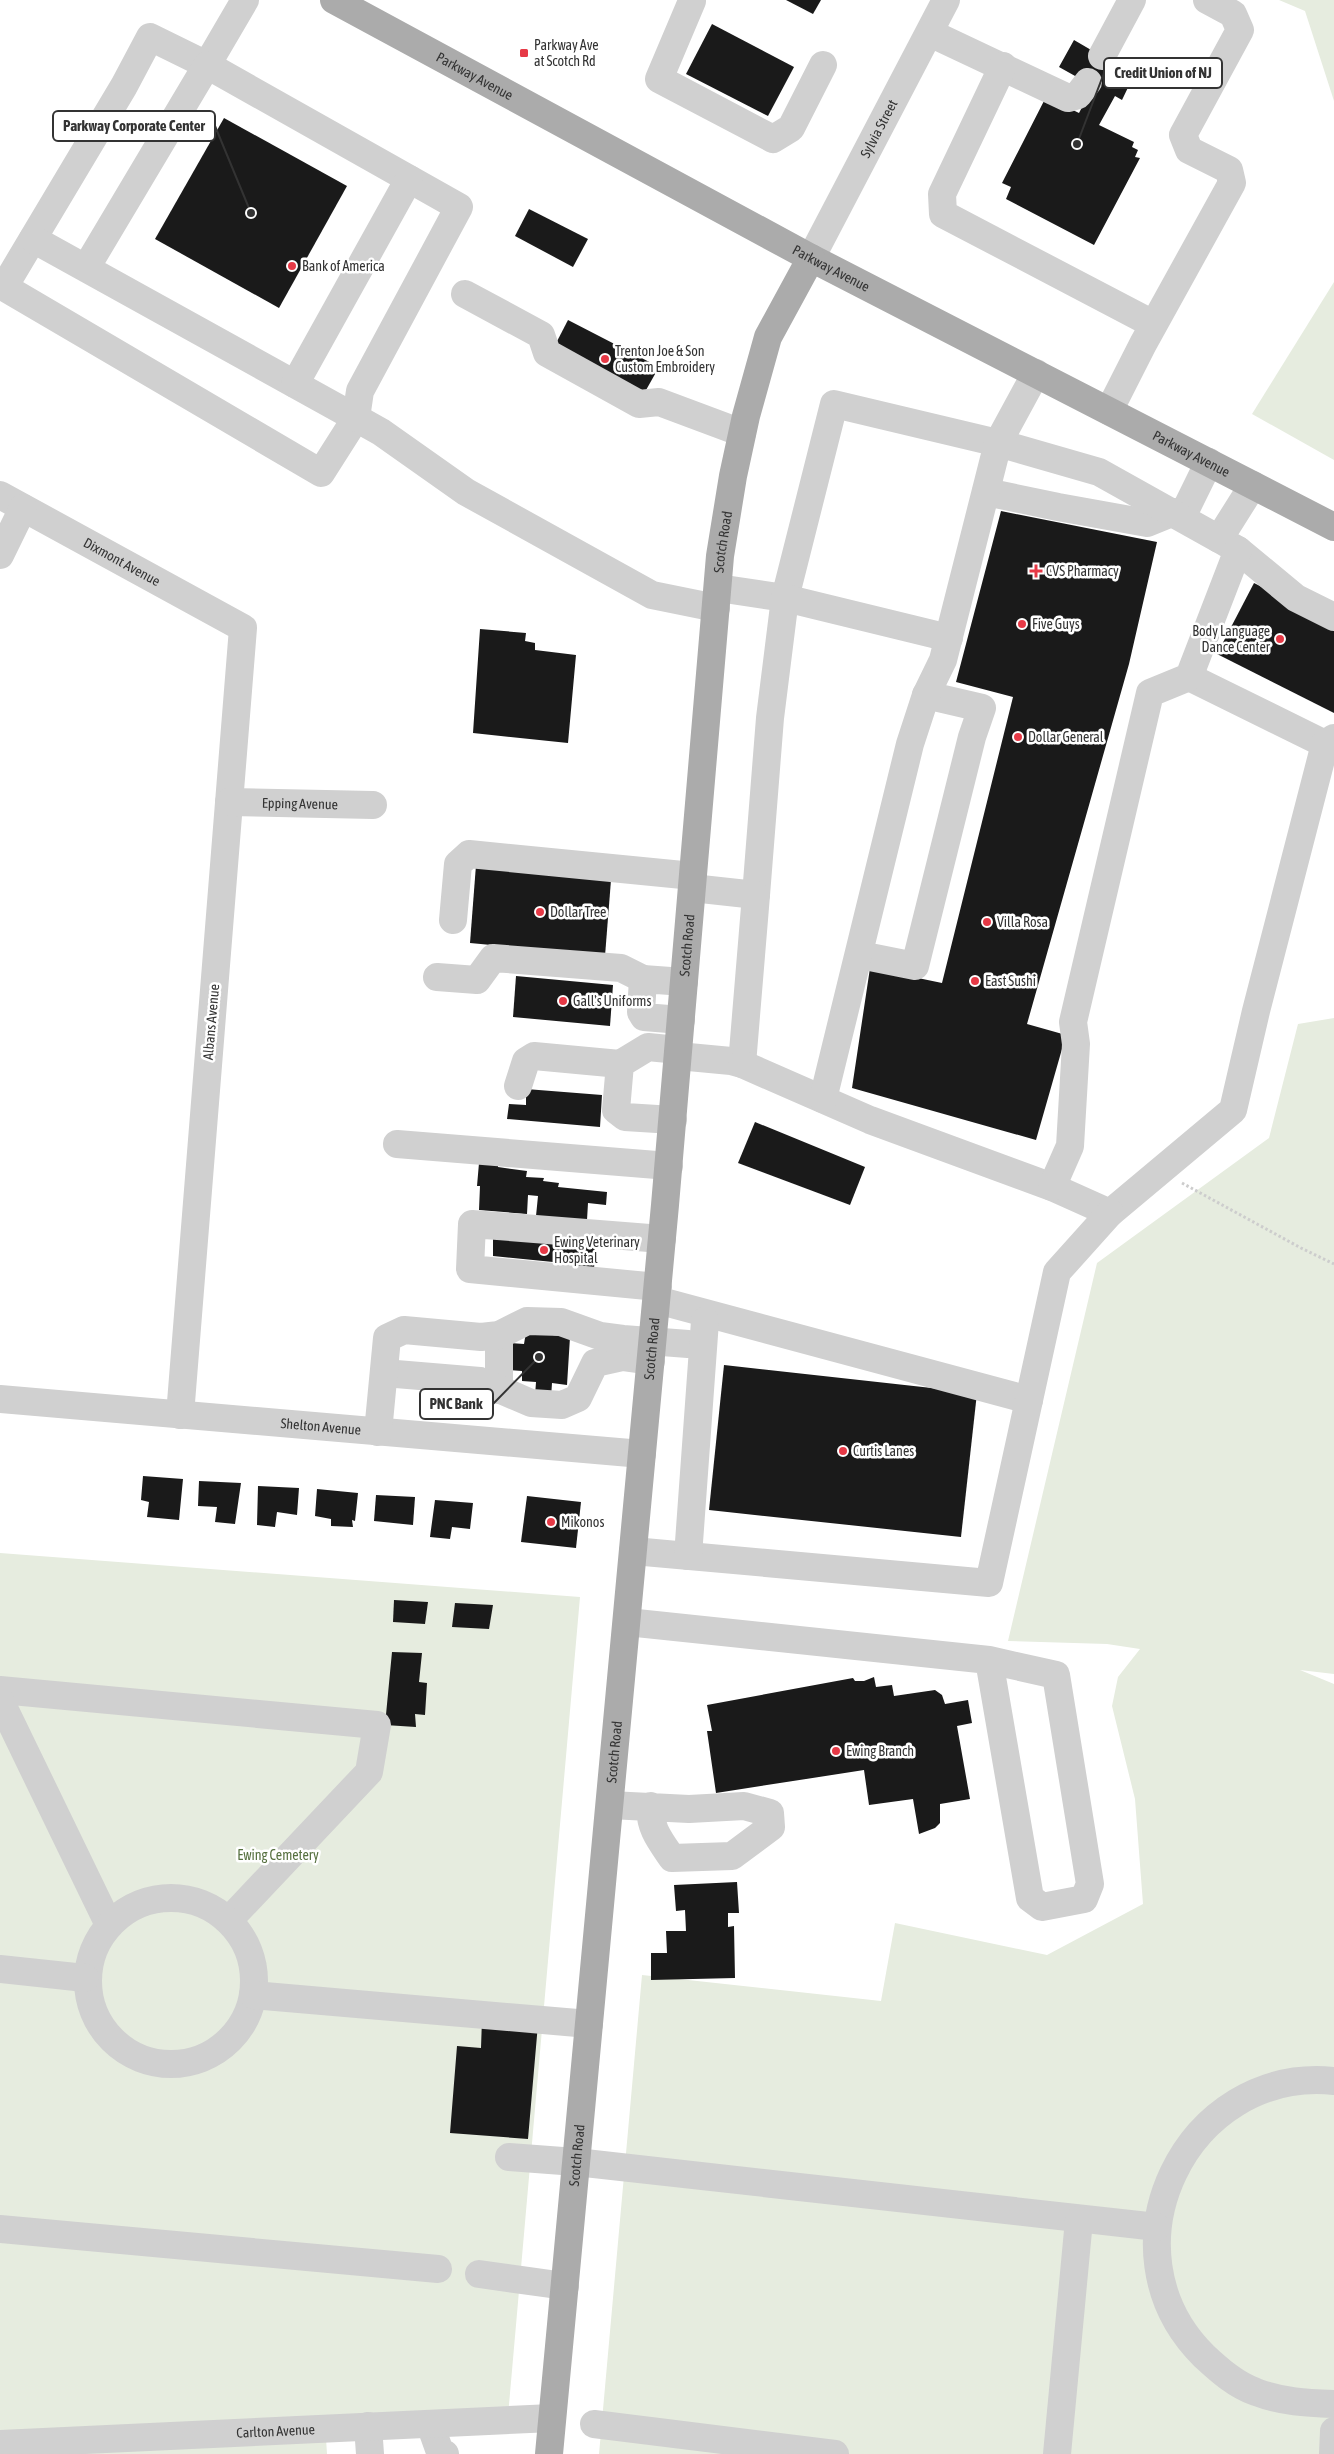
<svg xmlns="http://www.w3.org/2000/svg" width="1334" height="2454" viewBox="0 0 1334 2454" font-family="'Asap Condensed',sans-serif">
  <rect width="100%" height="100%" fill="#fff"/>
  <!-- green -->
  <g fill="#e6ecdf">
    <polygon points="1279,0 1334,0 1334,101 1305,11"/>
    <polygon points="1334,282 1334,460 1252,414"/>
    <polygon points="1334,1018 1334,1674 1300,1670 1334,1684 1334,2454 599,2454 642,1975 881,2001 895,1923 1047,1955 1143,1904 1135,1799 1112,1706 1118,1677 1140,1649 1107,1644 1008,1641 1097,1263 1269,1138 1298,1024"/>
    <polygon points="0,1553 580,1597 508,2416 325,2423 327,2454 61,2454 0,2434"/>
  </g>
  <!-- building -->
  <g fill="#1a1a1a">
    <polygon points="786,0 821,0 813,14"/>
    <polygon points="712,24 794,67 768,116 686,74"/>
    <polygon points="1074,40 1134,75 1122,100 1115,96 1099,125 1134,142 1132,147 1138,150 1135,157 1140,158 1094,245 1006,199 1011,187 1002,183 1046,97 1079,113 1093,86 1059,67"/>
    <polygon points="224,118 347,186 279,308 155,239"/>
    <polygon points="529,209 588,239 573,267 515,236"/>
    <polygon points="568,320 659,367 641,399 552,351"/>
    <polygon points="1001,511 1157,542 1129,664 1027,1024 1066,1035 1036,1140 852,1088 870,968 942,983 1013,697 956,682"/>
    <polygon points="1254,583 1334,623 1334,713 1217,654"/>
    <polygon points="480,629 526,633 525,641 535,643 535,650 576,655 568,743 473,733"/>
    <polygon points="476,865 611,880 605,956 470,943"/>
    <polygon points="516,976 613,985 610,1026 513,1017"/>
    <polygon points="526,1089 602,1095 600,1127 507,1119 509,1104 526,1105"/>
    <polygon points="755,1122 865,1167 850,1205 738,1163"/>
    <polygon points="479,1163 498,1164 498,1167 527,1171 526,1177 544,1178 543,1181 559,1183 558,1187 607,1192 606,1205 588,1203 587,1220 536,1216 538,1196 528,1195 527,1214 479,1210 480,1186 477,1186"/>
    <polygon points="493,1236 595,1244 594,1271 563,1268 563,1263 493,1256"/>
    <polygon points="526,1332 570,1337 567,1385 552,1383 551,1398 535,1396 536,1382 522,1381 522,1371 509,1370 510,1343 524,1344"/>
    <polygon points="724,1365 977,1393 961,1537 709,1510"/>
    <polygon points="143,1476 183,1479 179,1520 147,1517 149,1502 141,1500"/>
    <polygon points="199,1481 241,1483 235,1524 215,1522 217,1507 198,1506"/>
    <polygon points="258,1486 299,1488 297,1515 277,1512 275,1527 257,1525"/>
    <polygon points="317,1489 358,1493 355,1521 352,1520 353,1527 331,1526 331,1519 315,1516"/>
    <polygon points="376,1495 415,1497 413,1525 374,1521"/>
    <polygon points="527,1496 581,1502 576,1548 521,1542"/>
    <polygon points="435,1500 473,1503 470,1529 452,1527 450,1539 430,1537"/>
    <polygon points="394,1600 428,1602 425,1624 393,1622"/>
    <polygon points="455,1603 493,1605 489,1629 452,1627"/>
    <polygon points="392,1652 422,1653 419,1682 427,1683 425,1715 415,1714 416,1727 385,1725"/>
    <polygon points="874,1677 876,1687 892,1685 894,1696 935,1690 942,1695 945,1704 968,1700 972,1723 957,1726 970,1799 940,1804 940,1823 935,1828 919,1834 913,1799 869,1805 864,1770 716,1793 707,1731 712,1731 707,1705 853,1678 855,1681 864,1681"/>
    <polygon points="737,1882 739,1913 728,1913 728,1927 734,1926 735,1978 651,1980 651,1953 667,1953 666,1931 686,1931 685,1910 676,1911 674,1885"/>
    <polygon points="482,2019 538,2024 528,2139 450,2133 457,2046 481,2048"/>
  </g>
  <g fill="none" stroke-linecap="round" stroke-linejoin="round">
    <!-- path -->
    <polyline stroke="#cdcdcd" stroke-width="3" stroke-dasharray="2.5 2.5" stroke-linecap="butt" points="1182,1183 1301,1248 1334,1264"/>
    <!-- minor -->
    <g stroke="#d0d0d0" stroke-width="28">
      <polyline points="245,0 207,65 150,37 124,86 4,287 321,473 356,418 381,432 466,492 652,595 716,608"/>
      <polyline points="692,1 659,79 773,139 791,128 823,65"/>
      <polyline points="930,33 1068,98 1078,95 1088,82"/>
      <polyline points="1102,56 1132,0"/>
      <polyline points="1003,66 942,194 943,214 1153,324"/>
      <polyline points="33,239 356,418 360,391 459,207 207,65 86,268"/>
      <path id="s1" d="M811,258L946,0"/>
      <polyline points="465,294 541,335 547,353 639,404 659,402 742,433"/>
      <polyline points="295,384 409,179"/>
      <polyline points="1109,411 1143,344 1232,183 1229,170 1189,150 1183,135 1240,30 1233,14 1207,0"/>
      <polyline points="1253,485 1219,539 1238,550 1296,598 1334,617"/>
      <polyline points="986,492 1058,507 1147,523 1174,512"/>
      <path id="s2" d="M0,495L243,628L180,1415"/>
      <polyline points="1182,517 1209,462"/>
      <polyline points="0,555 23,508"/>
      <polyline points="718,588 785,598 834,404 998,443 1099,472 1219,539"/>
      <polyline points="1189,677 1325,744"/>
      <path id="s3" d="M229,802L373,805"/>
      <polyline points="692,888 756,895 770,718 785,598 949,638"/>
      <polyline points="453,920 458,864 469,854 693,876"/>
      <polyline points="860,955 915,966 972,737 982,708 926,695"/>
      <polyline points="437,977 477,980 493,958 621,968 643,979"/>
      <polyline points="681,1020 644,1017 641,1012 643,979 684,982"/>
      <polyline points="678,1056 731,1061 742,1064 756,895"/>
      <polyline points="742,1064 870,1120 1052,1187 1110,1213 1233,1110 1256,1011 1325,744 1334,738"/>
      <polyline points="518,1086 526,1061 534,1056 620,1064"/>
      <polyline points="823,1099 910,744 926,695 943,660 998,443 1036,373"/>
      <polyline points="673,1120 625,1117 616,1110 620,1064 648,1047 678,1050"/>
      <polyline points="397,1144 669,1166"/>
      <polyline points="1052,1187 1070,1146 1076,1044 1073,1022 1150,693 1189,677 1238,550"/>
      <polyline points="658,1287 470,1269 472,1224 662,1239"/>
      <polyline points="657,1300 1029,1400"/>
      <polyline points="499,1335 499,1390"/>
      <polyline points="384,1373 480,1381 531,1403 562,1405 578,1398 595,1363 622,1357 651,1361"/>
      <path id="s4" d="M0,1399L642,1454"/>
      <polyline points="378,1432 387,1338 404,1330 481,1337 499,1335 527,1321 561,1322 600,1336 623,1339 688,1344"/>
      <polyline points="633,1551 989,1583 1057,1272 1110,1213"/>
      <polyline points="688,1556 705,1321"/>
      <polyline points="627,1622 989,1660 1056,1675 1090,1884 1084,1899 1042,1907 1030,1898 989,1660"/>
      <polyline points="0,1690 377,1725 369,1772 229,1920"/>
      <polyline points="0,1700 109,1925"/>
      <path d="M610,1805L689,1809L744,1806L770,1813L771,1827L732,1856L672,1858C661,1842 648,1826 651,1806"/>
      <circle cx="171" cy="1981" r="83"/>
      <polyline points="0,1969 85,1978"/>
      <polyline points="253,1995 589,2024"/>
      <path d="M1334,2081C1186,2066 1097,2250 1204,2356C1219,2370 1236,2385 1256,2392C1282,2402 1307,2403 1334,2404"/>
      <polyline points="509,2157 576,2162 1157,2227"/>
      <polyline points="0,2229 438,2269"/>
      <polyline points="479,2274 565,2286"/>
      <polyline points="430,2424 440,2452 445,2454"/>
      <polyline points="594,2424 835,2454"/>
      <polyline points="368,2426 370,2454"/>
      <path id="s5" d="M0,2444L552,2418"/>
      <polyline points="1057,2454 1079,2220"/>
      <polyline points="1333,2454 1334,2431"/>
    </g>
    <!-- major -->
    <g stroke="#ababab" stroke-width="28">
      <path id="s6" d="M334,0L811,258L1334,527"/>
      <path id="s7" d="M549,2454L665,1205L720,556L733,476L746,416L768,337L811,258"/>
    </g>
  </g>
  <!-- markers -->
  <g fill="#e63946" stroke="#fff" stroke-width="2">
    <rect x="519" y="48" width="10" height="10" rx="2.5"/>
    <circle cx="292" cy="266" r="5"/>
    <circle cx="605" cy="359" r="5"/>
    <path d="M1033.5 563.5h5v5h5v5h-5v5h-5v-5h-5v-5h5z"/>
    <circle cx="1022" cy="624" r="5"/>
    <circle cx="1280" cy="639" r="5"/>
    <circle cx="1018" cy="737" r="5"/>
    <circle cx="540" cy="912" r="5"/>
    <circle cx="987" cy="922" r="5"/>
    <circle cx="975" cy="981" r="5"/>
    <circle cx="563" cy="1001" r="5"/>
    <circle cx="544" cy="1250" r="5"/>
    <circle cx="843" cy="1451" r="5"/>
    <circle cx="551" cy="1522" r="5"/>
    <circle cx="836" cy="1751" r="5"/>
  </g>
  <g text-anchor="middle" stroke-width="5" stroke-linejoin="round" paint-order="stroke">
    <!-- poi labels -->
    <g font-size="14" fill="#333" stroke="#fff" text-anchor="start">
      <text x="534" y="50">Parkway Ave<tspan x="534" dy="16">at Scotch Rd</tspan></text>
      <text x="302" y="271">Bank of America</text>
      <text x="615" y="356">Trenton Joe &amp; Son<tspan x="615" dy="16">Custom Embroidery</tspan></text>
      <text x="1046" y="576">CVS Pharmacy</text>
      <text x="1032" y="629">Five Guys</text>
      <text x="1270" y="636" text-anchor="end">Body Language<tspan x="1270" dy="16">Dance Center</tspan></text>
      <text x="1028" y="742">Dollar General</text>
      <text x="550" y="917">Dollar Tree</text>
      <text x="997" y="927">Villa Rosa</text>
      <text x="985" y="986">East Sushi</text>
      <text x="573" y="1006">Gall's Uniforms</text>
      <text x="554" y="1247">Ewing Veterinary<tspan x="554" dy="16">Hospital</tspan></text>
      <text x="853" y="1456">Curtis Lanes</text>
      <text x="561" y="1527">Mikonos</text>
      <text x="846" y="1756">Ewing Branch</text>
    </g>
    <!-- street labels -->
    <g font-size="14" fill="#333" stroke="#fff">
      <text dy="5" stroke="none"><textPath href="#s6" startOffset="160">Parkway Avenue</textPath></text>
      <text dy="5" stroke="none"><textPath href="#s1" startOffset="146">Sylvia Street</textPath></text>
      <text dy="5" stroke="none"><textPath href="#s6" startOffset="565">Parkway Avenue</textPath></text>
      <text dy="5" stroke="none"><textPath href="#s6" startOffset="970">Parkway Avenue</textPath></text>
      <text dy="5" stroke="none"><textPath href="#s7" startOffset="1920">Scotch Road</textPath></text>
      <text dy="5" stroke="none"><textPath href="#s2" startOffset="139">Dixmont Avenue</textPath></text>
      <text dy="5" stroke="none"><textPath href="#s3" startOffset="71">Epping Avenue</textPath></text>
      <text dy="5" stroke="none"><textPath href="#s7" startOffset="1515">Scotch Road</textPath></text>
      <text transform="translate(211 1022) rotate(-85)" y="5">Albans Avenue</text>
      <text dy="5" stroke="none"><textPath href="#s7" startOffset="1110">Scotch Road</textPath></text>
      <text dy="5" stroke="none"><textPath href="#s4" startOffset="322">Shelton Avenue</textPath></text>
      <text dy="5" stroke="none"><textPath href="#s7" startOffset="705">Scotch Road</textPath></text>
      <text dy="5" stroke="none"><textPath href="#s7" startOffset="300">Scotch Road</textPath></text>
      <text dy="5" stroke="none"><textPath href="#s5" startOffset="276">Carlton Avenue</textPath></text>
    </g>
    <!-- park labels -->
    <g font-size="14" fill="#56703f" stroke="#fff">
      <text x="278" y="1860">Ewing Cemetery</text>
    </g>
  </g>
  <!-- callouts -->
  <path fill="none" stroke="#333" stroke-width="2" d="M1077 144L1104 73M251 213L215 126M539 1357L493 1404"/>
  <g fill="#333" stroke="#fff" stroke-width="2">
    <circle cx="1077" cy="144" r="5"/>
    <circle cx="251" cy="213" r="5"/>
    <circle cx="539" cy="1357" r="5"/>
  </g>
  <g fill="#fff" stroke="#333" stroke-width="2">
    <rect x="1104" y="58" width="118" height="30" rx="5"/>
    <rect x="53" y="111" width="162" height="30" rx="5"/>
    <rect x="420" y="1389" width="73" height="30" rx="5"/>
  </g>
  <g font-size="15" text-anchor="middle" font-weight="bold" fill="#333">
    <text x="1163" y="78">Credit Union of NJ</text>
    <text x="134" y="131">Parkway Corporate Center</text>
    <text x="456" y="1409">PNC Bank</text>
  </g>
</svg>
